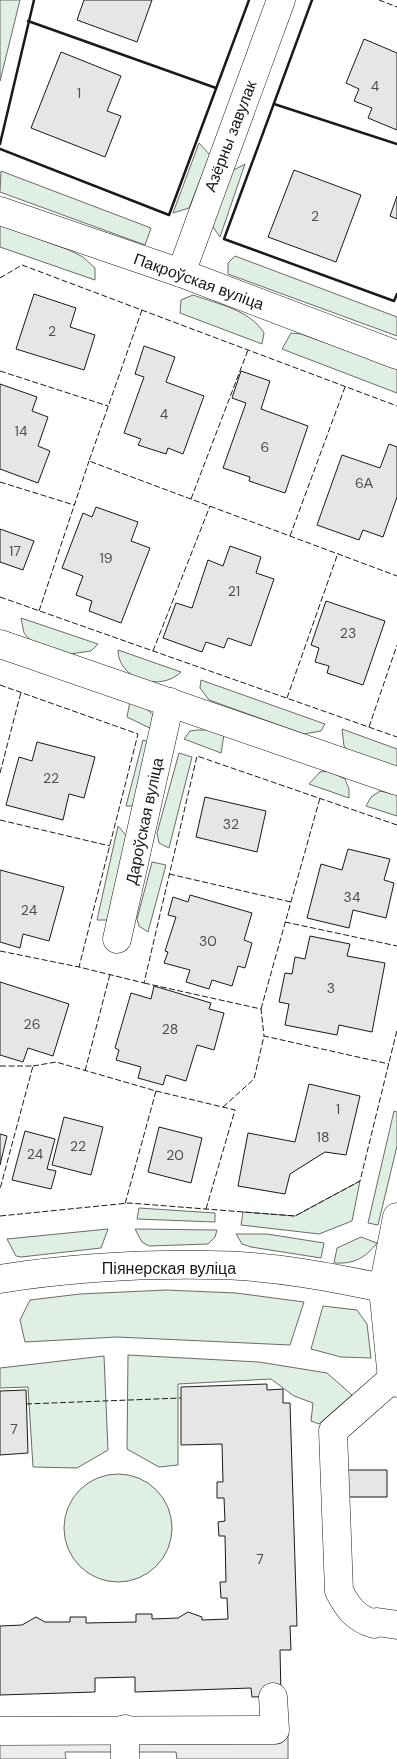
<svg xmlns="http://www.w3.org/2000/svg" width="397" height="1759" viewBox="0 0 397 1759" font-family="'DM Sans',sans-serif">
  <rect width="100%" height="100%" fill="#fff"/>
  <!-- green -->
  <g fill="#e0efe3" stroke="#6a6a6a">
    <polygon points="0,0 20,0 0,81"/>
    <polygon points="199,143 210,155 189,208 173,213"/>
    <polygon points="245,164 220,237 211,224 232,171"/>
    <polygon points="1,171 151,228 145,245 0,192"/>
    <polygon points="0,225 69,250 83,257 95,268 95,280 0,247"/>
    <polygon points="235,256 397,317 397,336 228,274 228,263"/>
    <path d="M193,295C218,304 250,310 264,333L262,344L180,313L181,300Z"/>
    <polygon points="291,333 301,334 397,368 397,393 282,349"/>
    <polygon points="21,618 98,644 91,651 70,654 31,641 24,633"/>
    <path d="M118,650L181,672C161,692 118,680 118,650Z"/>
    <polygon points="201,680 325,724 321,731 304,734 209,700 200,688"/>
    <polygon points="130,701 146,708 158,720 158,732 127,717"/>
    <polygon points="342,729 397,749 397,768 349,752 344,746"/>
    <polygon points="197,730 208,730 224,735 221,753 184,739 190,731"/>
    <polygon points="143,740 155,744 139,801 131,806 126,806"/>
    <polygon points="179,753 192,757 169,848 159,843 157,833"/>
    <polygon points="329,771 345,779 349,789 349,798 309,784 320,772"/>
    <polygon points="380,791 397,795 397,816 366,806 371,797"/>
    <polygon points="118,826 130,840 108,920 97,920"/>
    <polygon points="152,862 166,865 148,932 139,926 137,919"/>
    <polygon points="394,1111 397,1112 397,1146 378,1225 368,1223"/>
    <polygon points="360,1181 352,1221 319,1234 241,1225 243,1212 295,1216"/>
    <polygon points="139,1208 215,1213 215,1222 137,1219"/>
    <polygon points="108,1229 101,1248 21,1257 16,1256 7,1239"/>
    <polygon points="135,1229 217,1230 215,1237 208,1244 149,1246 142,1242"/>
    <polygon points="236,1234 267,1234 324,1243 321,1258 251,1247 242,1244"/>
    <path d="M361,1237L377,1243C364,1259 354,1264 334,1263L337,1248Z"/>
    <polygon points="166,1290 236,1293 304,1302 290,1345 117,1337 25,1342 20,1320 30,1300 80,1294"/>
    <polygon points="323,1306 357,1310 367,1324 371,1358 341,1357 311,1349"/>
    <polygon points="128,1355 259,1362 327,1373 352,1395 319,1424 311,1421 313,1403 294,1396 271,1379 178,1384 178,1465 159,1467 127,1449"/>
    <polygon points="104,1356 108,1450 77,1468 33,1467 28,1387 0,1388 0,1368"/>
    <circle cx="118" cy="1528" r="54"/>
  </g>
  <!-- parking -->
  <polygon fill="#ededed" stroke="#6a6a6a" points="288,1723 288,1759 177,1759 176,1752 65,1752 66,1759 0,1759 0,1724"/>
  <!-- building -->
  <g fill="#e6e6e6" stroke="#1a1a1a">
    <polygon points="84,0 152,0 137,42 77,20"/>
    <polygon points="364,39 397,53 397,130 368,118 372,108 354,101 359,89 346,83"/>
    <polygon points="61,52 121,76 107,111 121,116 105,157 31,128"/>
    <polygon points="294,170 361,195 336,262 268,237"/>
    <polygon points="397,196 397,219 390,216"/>
    <polygon points="34,294 76,308 70,327 95,335 84,370 16,349"/>
    <polygon points="144,346 175,357 166,382 204,396 183,454 168,448 166,454 138,445 141,439 124,433 144,377 135,374"/>
    <polygon points="241,371 270,381 261,409 308,426 285,493 249,481 250,477 223,468 246,403 232,398"/>
    <polygon points="0,384 37,397 32,411 48,417 38,446 50,451 38,483 0,469"/>
    <polygon points="389,444 397,447 397,497 383,537 363,530 359,540 317,525 342,455 380,468"/>
    <polygon points="96,507 138,522 131,541 150,548 121,623 89,611 92,601 76,595 83,576 62,568 83,513 92,517"/>
    <polygon points="0,529 34,541 23,570 0,562"/>
    <polygon points="230,546 261,557 256,573 274,579 251,646 228,638 224,648 206,642 202,652 163,638 176,603 192,608 208,560 223,566"/>
    <polygon points="326,601 385,621 363,685 327,673 329,666 315,662 319,648 311,645"/>
    <polygon points="37,742 95,757 84,798 69,794 63,820 6,805 19,757 32,761"/>
    <polygon points="205,797 266,811 257,852 196,837"/>
    <polygon points="348,849 390,859 384,880 394,883 386,918 353,910 349,928 307,918 321,864 342,870"/>
    <polygon points="0,870 64,887 49,941 23,934 20,948 0,942"/>
    <polygon points="190,895 252,913 244,940 252,943 245,968 238,966 232,986 212,980 209,989 186,982 190,970 164,963 168,952 165,951 176,917 168,915 173,897 188,902"/>
    <polygon points="310,936 350,944 347,956 385,963 372,1032 339,1025 337,1035 285,1025 289,1004 279,1002 285,973 292,974 295,957 305,959"/>
    <polygon points="0,982 69,1004 53,1056 28,1048 23,1062 0,1055"/>
    <polygon points="154,986 211,1003 209,1009 224,1013 214,1050 197,1045 186,1081 166,1075 163,1085 138,1078 141,1067 116,1060 119,1050 115,1048 131,993 151,999"/>
    <polygon points="309,1084 360,1096 346,1155 325,1152 290,1174 285,1194 238,1186 248,1133 295,1142"/>
    <polygon points="64,1117 103,1127 91,1175 52,1165"/>
    <polygon points="159,1127 202,1138 191,1183 148,1172"/>
    <polygon points="25,1131 55,1139 47,1169 56,1171 51,1189 12,1180"/>
    <polygon points="0,1134 7,1136 0,1165"/>
    <polygon points="267,1384 267,1390 283,1389 283,1403 290,1403 297,1626 290,1626 291,1650 280,1650 281,1696 252,1697 251,1688 135,1692 135,1677 95,1678 95,1692 0,1695 0,1626 22,1625 36,1617 45,1622 70,1622 70,1617 86,1617 86,1623 136,1622 136,1614 152,1614 152,1619 178,1618 188,1612 202,1617 202,1620 228,1619 227,1598 221,1598 220,1582 226,1582 225,1536 219,1536 218,1522 225,1521 224,1498 217,1498 217,1482 223,1482 222,1444 181,1445 181,1387"/>
    <polygon points="26,1390 28,1453 0,1455 0,1391"/>
    <polygon points="342,1470 387,1470 387,1497 341,1497"/>
  </g>
  <g fill="none" stroke-linecap="round" stroke-linejoin="round">
    <!-- minor casing -->
    <g stroke="#1a1a1a" stroke-width="29">
      <g id="minor">
        <polyline points="0,211 181,273 397,355"/>
        <polyline points="181,273 281,0"/>
        <polyline points="0,644 397,781"/>
        <polyline points="117,939 170,702"/>
        <polyline points="397,1217 383,1288 392,1379 397,1383"/>
        <path d="M0,1279C69,1268 139,1264 209,1265C271,1265 336,1278 397,1291"/>
        <path d="M392,1379L333,1431L339,1591C348,1608 355,1618 374,1624L377,1622L397,1625"/>
        <polyline points="125,1729 125,1759"/>
        <polyline points="0,1731 275,1730 273,1697"/>
      </g>
    </g>
    <!-- minor -->
    <use href="#minor" stroke="#fff" stroke-width="28"/>
    <!-- fence -->
    <g stroke="#1a1a1a" stroke-width="1" stroke-dasharray="6 2.5" stroke-linecap="butt">
      <polyline points="379,0 397,7"/>
      <polyline points="0,278 22,265 397,406"/>
      <polyline points="142,310 89,461 397,576"/>
      <polyline points="0,371 108,406"/>
      <polyline points="0,482 74,505"/>
      <polyline points="191,499 248,350"/>
      <polyline points="290,536 345,387"/>
      <polyline points="0,597 397,737"/>
      <polyline points="39,611 89,461"/>
      <polyline points="153,651 210,506"/>
      <polyline points="0,685 138,734 79,967 144,983 197,756 397,825"/>
      <polyline points="287,698 338,553"/>
      <polyline points="369,727 397,645"/>
      <polyline points="0,773 21,692"/>
      <polyline points="0,820 110,846"/>
      <polyline points="169,874 291,902"/>
      <polyline points="285,922 397,946"/>
      <polyline points="0,951 79,967"/>
      <polyline points="144,983 261,1009 264,1036"/>
      <polyline points="261,1009 320,798"/>
      <polyline points="0,1066 33,1066 0,1189"/>
      <polyline points="33,1066 56,1062 156,1091 125,1204"/>
      <polyline points="85,1071 110,974"/>
      <polyline points="156,1091 235,1110 206,1209"/>
      <polyline points="223,1107 254,1079 264,1036 389,1064"/>
      <polyline points="0,1216 129,1203 295,1216 360,1181 397,1030"/>
      <polyline points="26,1404 181,1398"/>
    </g>
    <!-- wall -->
    <g stroke="#1a1a1a" stroke-width="2.5">
      <polyline points="312,0 224,239 394,301 397,294"/>
      <polyline points="28,21 216,88"/>
      <polyline points="274,104 397,144"/>
      <polyline points="0,144 34,0"/>
      <polyline points="0,149 169,215 249,0"/>
    </g>
  </g>
  <g text-anchor="middle" stroke-width="4" stroke-linejoin="round" paint-order="stroke">
    <!-- number labels -->
    <g font-size="14" fill="#4d4d4d">
      <text x="375" y="91">4</text>
      <text x="79" y="98">1</text>
      <text x="315" y="221">2</text>
      <text x="52" y="336">2</text>
      <text x="164" y="419">4</text>
      <text x="21" y="436">14</text>
      <text x="265" y="452">6</text>
      <text x="364" y="488">6А</text>
      <text x="15" y="556">17</text>
      <text x="106" y="563">19</text>
      <text x="234" y="596">21</text>
      <text x="348" y="638">23</text>
      <text x="51" y="783">22</text>
      <text x="231" y="829">32</text>
      <text x="352" y="902">34</text>
      <text x="29" y="915">24</text>
      <text x="208" y="946">30</text>
      <text x="331" y="993">3</text>
      <text x="32" y="1029">26</text>
      <text x="170" y="1034">28</text>
      <text x="338" y="1114">1</text>
      <text x="323" y="1142">18</text>
      <text x="78" y="1151">22</text>
      <text x="35" y="1159">24</text>
      <text x="175" y="1160">20</text>
      <text x="14" y="1434">7</text>
      <text x="260" y="1564">7</text>
    </g>
    <!-- street labels -->
    <g font-size="16" fill="#1a1a1a" stroke="#fff">
      <text transform="translate(230 136) rotate(-69)" y="6">Азёрны завулак</text>
      <text transform="translate(199 281) rotate(20)" y="6">Пакроўская вуліца</text>
      <text transform="translate(144 821) rotate(-78)" y="6">Дароўская вуліца</text>
      <text x="169" y="1274">Піянерская вуліца</text>
    </g>
  </g>
</svg>
